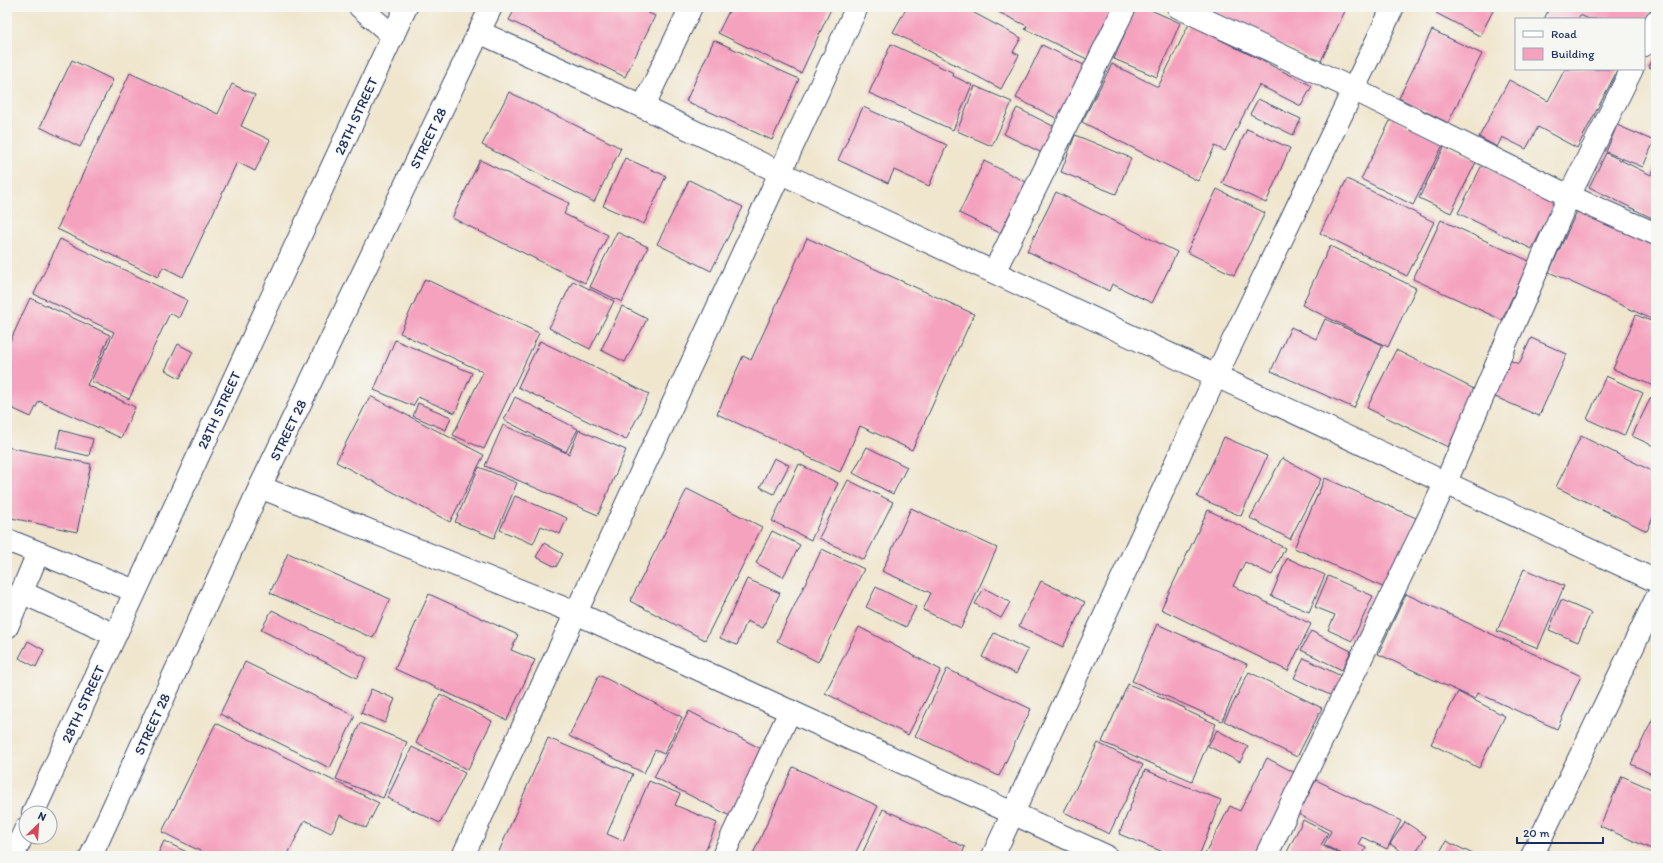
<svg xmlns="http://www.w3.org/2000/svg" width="1663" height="863" viewBox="0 0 1663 863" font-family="Itim,sans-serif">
  <rect width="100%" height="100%" fill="#f6f6f2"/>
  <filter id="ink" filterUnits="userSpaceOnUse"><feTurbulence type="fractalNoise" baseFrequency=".025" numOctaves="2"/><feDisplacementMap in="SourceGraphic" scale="8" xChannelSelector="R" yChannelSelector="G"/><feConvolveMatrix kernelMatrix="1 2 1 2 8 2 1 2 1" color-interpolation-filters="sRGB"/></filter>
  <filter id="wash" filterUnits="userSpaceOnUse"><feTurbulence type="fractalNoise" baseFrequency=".012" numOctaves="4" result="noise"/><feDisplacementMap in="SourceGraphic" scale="16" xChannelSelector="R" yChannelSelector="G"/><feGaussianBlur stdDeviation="0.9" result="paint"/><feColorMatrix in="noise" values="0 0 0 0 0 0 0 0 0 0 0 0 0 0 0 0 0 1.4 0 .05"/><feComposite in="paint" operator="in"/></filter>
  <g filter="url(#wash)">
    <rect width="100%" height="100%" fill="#f0e6ce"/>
    <g id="blocks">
      <!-- building -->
      <g fill="#f5a2be">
        <polygon points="516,7 636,7 655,16 625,77 509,20"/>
        <polygon points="731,7 832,7 801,73 718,33"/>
        <polygon points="907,7 963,7 1021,38 1013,52 1019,55 1001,89 893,32"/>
        <polygon points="988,7 1118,7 1091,61 1025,29 1027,26"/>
        <polygon points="1136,7 1144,7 1180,23 1157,77 1114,59"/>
        <polygon points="1205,7 1347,7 1320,63"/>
        <polygon points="1439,7 1495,7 1480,36 1436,13"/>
        <polygon points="1550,7 1652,7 1644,24 1644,19 1589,19 1580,15 1578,19 1544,19"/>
        <polygon points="1189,24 1312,86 1301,106 1259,85 1225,151 1215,146 1198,181 1082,122 1112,64 1158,87"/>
        <polygon points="1432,30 1482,54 1448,123 1399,98"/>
        <polygon points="714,40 799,79 772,140 686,101"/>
        <polygon points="891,44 954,73 953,76 972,85 953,130 869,93"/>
        <polygon points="1042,45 1086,66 1060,120 1016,98"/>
        <polygon points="1656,52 1656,70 1649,67"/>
        <polygon points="72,60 113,80 80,147 40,127"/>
        <polygon points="1565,69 1618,69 1577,148 1538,127 1526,149 1502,137 1497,147 1479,137 1509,80 1548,101"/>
        <polygon points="130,73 218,114 232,84 255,95 241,126 270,140 255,171 237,162 183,277 163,267 158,277 57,229"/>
        <polygon points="975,86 1012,102 992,146 957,131"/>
        <polygon points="509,92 621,148 594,202 482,145"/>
        <polygon points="1258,99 1301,119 1293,135 1250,114"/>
        <polygon points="863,107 947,145 929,186 894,170 888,183 838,160"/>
        <polygon points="1017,108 1059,129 1046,155 1004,134"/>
        <polygon points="1392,117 1444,143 1413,205 1361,179"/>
        <polygon points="1617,125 1654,141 1643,167 1606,152"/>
        <polygon points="1247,129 1290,148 1266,203 1222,183"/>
        <polygon points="1075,135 1131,158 1116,194 1061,172"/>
        <polygon points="1445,145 1477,160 1451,213 1419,198"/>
        <polygon points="1606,153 1651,175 1656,165 1656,220 1589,187"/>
        <polygon points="625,158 666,176 644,224 603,206"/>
        <polygon points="480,160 569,203 564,214 608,235 585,283 452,218"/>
        <polygon points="984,161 1026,182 1000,233 959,213"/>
        <polygon points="1482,165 1556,201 1532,249 1458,213"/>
        <polygon points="1347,179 1434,222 1407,276 1320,233"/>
        <polygon points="689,180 743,207 711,271 657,244"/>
        <polygon points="1217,189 1265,213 1234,275 1187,252"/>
        <polygon points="1056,192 1177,252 1152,303 1112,284 1109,291 1027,251"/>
        <polygon points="1578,209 1656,244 1656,321 1549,272"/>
        <polygon points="1441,220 1529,261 1502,320 1413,279"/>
        <polygon points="617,232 648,247 622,302 590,287"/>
        <polygon points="807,238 974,314 912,450 860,426 840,472 804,455 805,454 717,414 743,356 751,360"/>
        <polygon points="60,239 187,300 179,318 170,313 129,399 91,381 114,332 34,294"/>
        <polygon points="1330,246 1416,288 1388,347 1302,305"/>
        <polygon points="425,279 539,333 484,449 453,435 483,372 400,333"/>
        <polygon points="573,281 614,301 590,349 549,328"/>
        <polygon points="30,298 110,335 87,385 135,407 121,438 39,401 31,417 7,406 7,348"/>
        <polygon points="622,306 647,319 625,362 601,350"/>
        <polygon points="1636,315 1656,323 1656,387 1613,369"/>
        <polygon points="1325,319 1383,345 1354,408 1271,371 1291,327 1316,339"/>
        <polygon points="1531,338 1567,354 1539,416 1493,396 1509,360 1519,364"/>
        <polygon points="395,340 472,373 455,413 418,397 413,406 374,390"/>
        <polygon points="540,341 649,394 626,440 518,387"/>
        <polygon points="178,344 193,352 180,378 165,370"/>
        <polygon points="1396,350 1476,390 1448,447 1367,408"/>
        <polygon points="1606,376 1643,393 1624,436 1587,419"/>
        <polygon points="370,396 484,455 450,522 336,462"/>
        <polygon points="515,397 578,429 566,452 504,420"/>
        <polygon points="1651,397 1656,400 1656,447 1632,436"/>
        <polygon points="418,403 451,417 446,430 413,416"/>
        <polygon points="503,425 569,454 579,430 626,450 598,515 485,466"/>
        <polygon points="60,430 93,439 89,456 56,448"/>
        <polygon points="1581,436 1656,473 1656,511 1647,531 1556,487"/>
        <polygon points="1224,437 1267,456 1241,516 1197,497"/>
        <polygon points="7,447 91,464 77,532 7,517"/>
        <polygon points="867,447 907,467 893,494 853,473"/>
        <polygon points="774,458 789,465 774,494 760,487"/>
        <polygon points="1282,458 1321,479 1290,539 1250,518"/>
        <polygon points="799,464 838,483 811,540 772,521"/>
        <polygon points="479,467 517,483 494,538 455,522"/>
        <polygon points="1325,478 1416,518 1385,588 1294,548"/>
        <polygon points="848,480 893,502 864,560 819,538"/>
        <polygon points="687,489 762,527 705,640 630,601"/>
        <polygon points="515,496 567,518 560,534 541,526 533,544 500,530"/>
        <polygon points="911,508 997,548 961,628 923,610 931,593 882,571"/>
        <polygon points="1208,510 1285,548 1272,575 1245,562 1233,586 1311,624 1288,671 1161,609"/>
        <polygon points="772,531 800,545 783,577 756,563"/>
        <polygon points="544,543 563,554 556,567 536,557"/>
        <polygon points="822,549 864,569 818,662 777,641"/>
        <polygon points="288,553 390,599 373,638 270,593"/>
        <polygon points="1287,558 1325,575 1309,612 1271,596"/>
        <polygon points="1524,569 1564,586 1538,648 1497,631"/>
        <polygon points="1328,576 1373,596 1352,641 1328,630 1335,615 1315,607"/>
        <polygon points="747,579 780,593 763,628 747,621 737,645 720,638"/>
        <polygon points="1041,581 1085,602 1063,647 1019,626"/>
        <polygon points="876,587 916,607 906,627 866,607"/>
        <polygon points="984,588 1010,602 1001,618 975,604"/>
        <polygon points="429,594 518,635 511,650 535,660 507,720 395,669"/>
        <polygon points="1406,594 1581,676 1557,729 1478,693 1475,699 1378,654"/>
        <polygon points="1561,600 1591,613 1578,642 1549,630"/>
        <polygon points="272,610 367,658 357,678 261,630"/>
        <polygon points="1157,624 1247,664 1222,721 1132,681"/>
        <polygon points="859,627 941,670 908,735 825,693"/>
        <polygon points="1311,631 1351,651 1342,670 1301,650"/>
        <polygon points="994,633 1028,650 1016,674 982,657"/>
        <polygon points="28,641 44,650 36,667 19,658"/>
        <polygon points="1304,658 1343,677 1334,697 1294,678"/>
        <polygon points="245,662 355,716 330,768 220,714"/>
        <polygon points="947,669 1031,709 999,776 915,736"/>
        <polygon points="1249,672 1322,708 1297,757 1224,721"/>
        <polygon points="599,675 682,717 664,754 655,750 644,773 569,736"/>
        <polygon points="1128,684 1185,708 1185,710 1216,724 1192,781 1102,742"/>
        <polygon points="371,689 395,699 385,723 361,713"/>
        <polygon points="1458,692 1505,716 1479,768 1431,744"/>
        <polygon points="440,694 492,721 468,770 416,743"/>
        <polygon points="689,711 767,752 732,817 654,777"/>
        <polygon points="1656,712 1656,776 1631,764"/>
        <polygon points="216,723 379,803 366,828 340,815 331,833 305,820 287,856 210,856 162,832"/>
        <polygon points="360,723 407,742 383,798 336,779"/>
        <polygon points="1217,730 1248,747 1240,762 1208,746"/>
        <polygon points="548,738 633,774 607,834 623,841 649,781 680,794 675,805 717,823 703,856 497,856"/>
        <polygon points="1098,743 1143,765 1109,834 1064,812"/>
        <polygon points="412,747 465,773 440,823 387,798"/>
        <polygon points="1267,758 1299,775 1258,856 1204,856 1230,806 1240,811"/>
        <polygon points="793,767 878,806 854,856 752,856"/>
        <polygon points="1145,770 1221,800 1199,856 1173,856 1119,834"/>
        <polygon points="1622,776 1656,791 1656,851 1600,826"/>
        <polygon points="1316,780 1401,821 1387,849 1362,837 1358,844 1366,848 1362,856 1346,856 1324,845 1331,831 1298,814"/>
        <polygon points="883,809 965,847 961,856 861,856"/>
        <polygon points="1303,820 1328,833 1321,845 1344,856 1285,856"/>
        <polygon points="1405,822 1426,836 1413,856 1409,856 1390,844"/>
        <polygon points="164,841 195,856 157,856"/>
        <polygon points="1446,841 1477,856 1438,856"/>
      </g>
    </g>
  </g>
  <g filter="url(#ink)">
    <use href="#blocks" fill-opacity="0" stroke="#3b4a6f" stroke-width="1"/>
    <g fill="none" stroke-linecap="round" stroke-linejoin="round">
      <!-- minor casing -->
      <g stroke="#3b4a6f" stroke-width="24">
        <g id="minor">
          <polyline points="360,7 393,36"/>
          <polyline points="1178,7 1353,89 1569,196 1656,234"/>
          <polyline points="479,32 643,107 781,173 1656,581"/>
          <polyline points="1644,45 1656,21"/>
          <polyline points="643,107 691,7"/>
          <polyline points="994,272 1125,7"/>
          <polyline points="260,487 576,613 1106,856"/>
          <polyline points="7,540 135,591"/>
          <polyline points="21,592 115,635"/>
          <polyline points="7,627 38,553"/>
          <polyline points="463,856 857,7"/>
          <polyline points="723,856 790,711"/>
          <polyline points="993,856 1216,376 1393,7"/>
          <polyline points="1266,856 1446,482 1569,196 1632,69"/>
          <polyline points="1532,856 1656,599"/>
        </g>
      </g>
      <!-- major casing -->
      <g stroke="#3b4a6f" stroke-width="24">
        <g id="major">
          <polyline points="33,813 406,7"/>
          <polyline points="13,856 26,828"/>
          <polyline points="91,856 260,487 491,7"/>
        </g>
      </g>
      <!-- minor -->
      <use href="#minor" stroke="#fff" stroke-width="22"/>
      <!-- major -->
      <use href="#major" stroke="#fff" stroke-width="22"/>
    </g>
  </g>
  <g text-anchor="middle" stroke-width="3" stroke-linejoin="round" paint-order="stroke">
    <!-- street labels -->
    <g font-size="14" fill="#1b2f5e" stroke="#f6f6f2">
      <text transform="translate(356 116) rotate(-65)" y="5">28TH STREET</text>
      <text transform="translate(428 138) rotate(-64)" y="5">STREET 28</text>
      <text transform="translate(219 410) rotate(-65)" y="5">28TH STREET</text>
      <text transform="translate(288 430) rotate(-64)" y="5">STREET 28</text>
      <text transform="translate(83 704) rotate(-65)" y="5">28TH STREET</text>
      <text transform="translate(152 724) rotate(-65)" y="5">STREET 28</text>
    </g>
  </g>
  <!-- margin -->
  <rect width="1663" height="863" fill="none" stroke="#f6f6f2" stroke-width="24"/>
  <!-- legend -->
  <rect x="1515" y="18" width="130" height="52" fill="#f6f6f2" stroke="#9ea6b7"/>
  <rect x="1523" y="31" width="20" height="6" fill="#ffffff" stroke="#9ea6b7"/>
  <text x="1551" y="38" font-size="12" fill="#1b2f5e">Road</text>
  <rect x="1523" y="48" width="20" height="12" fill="#f5a2be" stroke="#9ea6b7"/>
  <text x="1551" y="58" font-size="12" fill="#1b2f5e">Building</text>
  <!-- north arrow -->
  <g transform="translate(38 825) rotate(25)"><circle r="19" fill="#f6f6f2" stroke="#9ea6b7"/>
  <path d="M0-3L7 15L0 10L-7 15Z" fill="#d1495b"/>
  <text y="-6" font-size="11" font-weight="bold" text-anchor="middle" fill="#1b2f5e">N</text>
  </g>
  <!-- scale -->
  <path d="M1517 837v6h86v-6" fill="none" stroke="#1b2f5e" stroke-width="2"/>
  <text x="1523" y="837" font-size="12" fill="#1b2f5e" stroke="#f6f6f2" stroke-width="3" paint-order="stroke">20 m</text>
</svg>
